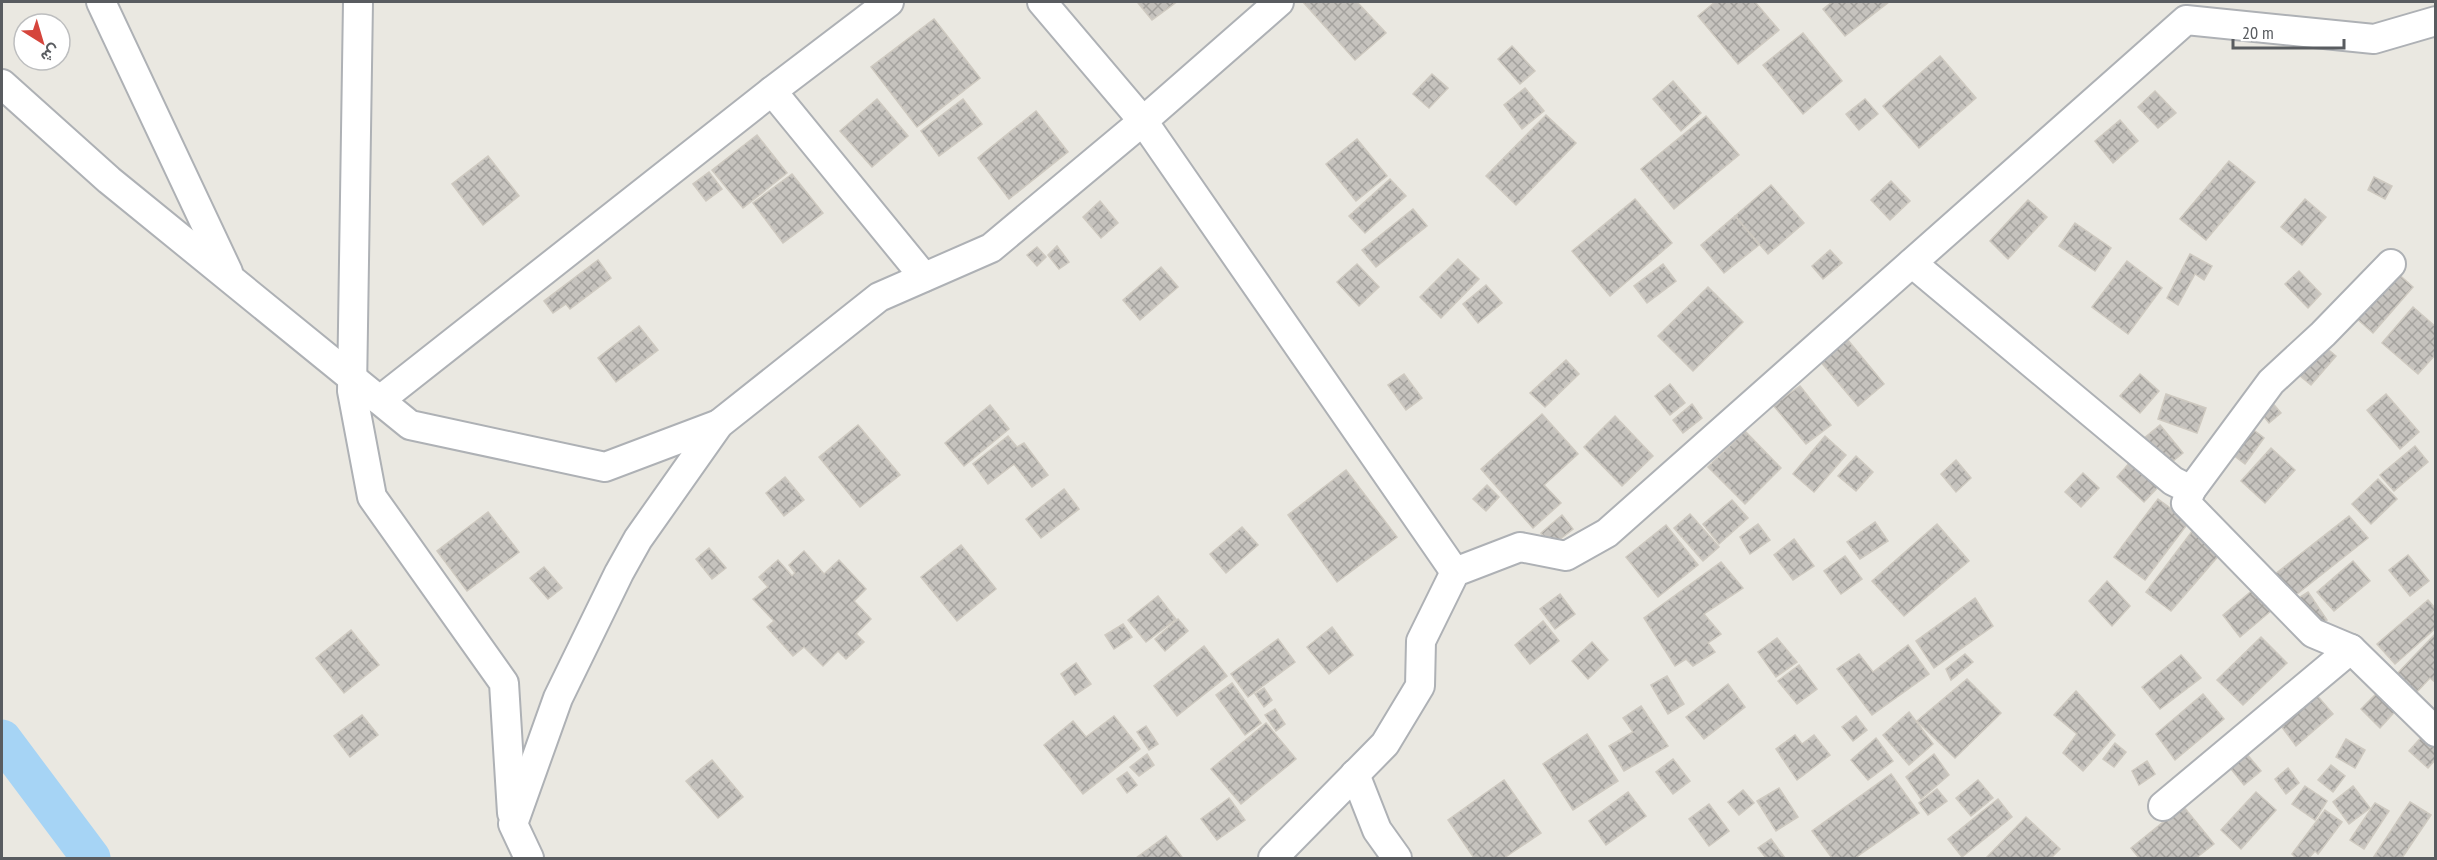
<svg xmlns="http://www.w3.org/2000/svg" width="2437" height="860" viewBox="0 0 2437 860" font-family="'PT Sans Narrow',Vazirmatn,sans-serif">
  <defs>
    <pattern id="building-cross-hatch" width="8" height="8" patternUnits="userSpaceOnUse" patternTransform="scale(1.5)"><rect width="8" height="8" fill="#c6c3be"/><path d="M0 0l8 8M0 8l8-8" fill="none" stroke="#a4a29e"/></pattern>
  </defs>
  <rect width="100%" height="100%" fill="#eae8e1"/>
  <g fill="none" stroke-linecap="round" stroke-linejoin="round">
    <!-- canal -->
    <polyline stroke="#a6d4f5" stroke-width="39" points="2,739 91,858"/>
  </g>
  <!-- building -->
  <g fill="url(#building-cross-hatch)" stroke="#cec9c0" stroke-width="1.5">
    <polygon points="1140,2 1173,2 1175,3 1152,20 1138,3"/>
    <polygon points="1303,2 1357,2 1386,33 1355,60"/>
    <polygon points="1715,2 1755,2 1779,30 1738,64 1698,16"/>
    <polygon points="1832,2 1889,2 1845,36 1823,9"/>
    <polygon points="934,19 980,78 917,127 871,67"/>
    <polygon points="1803,33 1842,81 1803,114 1763,65"/>
    <polygon points="1512,46 1535,71 1520,84 1498,59"/>
    <polygon points="1940,56 1976,98 1919,148 1883,106"/>
    <polygon points="1432,74 1448,88 1429,108 1413,94"/>
    <polygon points="1673,81 1701,113 1681,131 1653,99"/>
    <polygon points="1525,88 1544,111 1522,129 1504,105"/>
    <polygon points="2155,91 2176,113 2158,128 2138,107"/>
    <polygon points="877,99 908,136 872,167 840,131"/>
    <polygon points="963,99 982,124 939,156 921,131"/>
    <polygon points="1865,99 1878,114 1859,130 1846,114"/>
    <polygon points="1036,111 1068,152 1009,199 978,158"/>
    <polygon points="1546,115 1576,143 1516,205 1486,176"/>
    <polygon points="1706,116 1739,155 1674,209 1641,169"/>
    <polygon points="2120,120 2138,141 2113,163 2095,141"/>
    <polygon points="757,135 787,173 743,208 712,170"/>
    <polygon points="1357,139 1387,176 1356,201 1326,164"/>
    <polygon points="488,156 519,196 483,225 452,184"/>
    <polygon points="2229,161 2255,182 2206,240 2180,219"/>
    <polygon points="709,172 722,189 706,201 693,184"/>
    <polygon points="792,174 823,213 783,243 753,203"/>
    <polygon points="2374,177 2392,186 2385,199 2368,190"/>
    <polygon points="1390,179 1406,196 1365,233 1349,216"/>
    <polygon points="1891,181 1910,201 1890,220 1871,200"/>
    <polygon points="1771,185 1804,223 1768,254 1735,216"/>
    <polygon points="1635,199 1672,243 1610,296 1572,251"/>
    <polygon points="2305,199 2326,217 2302,245 2281,227"/>
    <polygon points="2028,200 2047,217 2008,259 1990,241"/>
    <polygon points="1100,201 1118,223 1101,238 1083,217"/>
    <polygon points="1413,209 1427,226 1376,267 1362,250"/>
    <polygon points="1735,216 1759,245 1724,273 1701,245"/>
    <polygon points="2075,223 2111,248 2095,271 2059,246"/>
    <polygon points="1057,246 1069,262 1059,269 1048,255"/>
    <polygon points="1037,247 1046,257 1037,266 1027,255"/>
    <polygon points="1830,250 1842,263 1823,279 1812,266"/>
    <polygon points="2190,254 2212,266 2204,280 2195,274 2178,305 2167,298"/>
    <polygon points="1458,259 1479,279 1441,318 1420,297"/>
    <polygon points="598,260 611,278 570,309 566,304 553,313 544,301"/>
    <polygon points="2127,261 2162,288 2128,334 2092,307"/>
    <polygon points="1357,264 1379,287 1359,306 1337,282"/>
    <polygon points="1663,264 1676,281 1647,303 1634,286"/>
    <polygon points="1161,267 1178,287 1140,320 1123,300"/>
    <polygon points="2299,271 2321,294 2308,308 2285,284"/>
    <polygon points="2395,271 2413,287 2373,333 2355,317"/>
    <polygon points="1486,285 1502,303 1478,323 1463,304"/>
    <polygon points="1708,287 1743,322 1693,371 1658,336"/>
    <polygon points="2413,307 2436,327 2436,354 2418,374 2382,343"/>
    <polygon points="639,326 658,350 616,382 598,358"/>
    <polygon points="1847,339 1884,384 1858,406 1820,361"/>
    <polygon points="2319,342 2336,356 2311,385 2294,371"/>
    <polygon points="1566,360 1579,374 1545,407 1530,393"/>
    <polygon points="1404,374 1422,398 1406,410 1388,385"/>
    <polygon points="2140,374 2159,391 2140,413 2120,396"/>
    <polygon points="1670,384 1685,403 1670,415 1655,396"/>
    <polygon points="1800,386 1831,425 1806,444 1773,405"/>
    <polygon points="2166,394 2206,408 2197,433 2158,419"/>
    <polygon points="2386,394 2419,432 2400,449 2367,410"/>
    <polygon points="2269,399 2281,413 2269,423 2257,408"/>
    <polygon points="1692,404 1702,418 1683,433 1673,420"/>
    <polygon points="990,405 1009,429 964,466 945,443"/>
    <polygon points="1542,414 1578,454 1544,485 1561,503 1533,528 1481,469"/>
    <polygon points="1615,416 1653,456 1622,486 1584,447"/>
    <polygon points="858,425 900,475 860,507 819,457"/>
    <polygon points="2160,425 2183,453 2167,466 2143,439"/>
    <polygon points="2247,425 2264,438 2245,464 2228,451"/>
    <polygon points="1745,431 1781,468 1745,504 1708,467"/>
    <polygon points="1008,436 1017,447 1024,443 1048,475 1032,487 1014,464 988,484 973,464"/>
    <polygon points="1825,436 1846,455 1814,492 1793,474"/>
    <polygon points="2415,446 2428,462 2394,491 2380,475"/>
    <polygon points="2271,448 2295,470 2265,503 2241,481"/>
    <polygon points="1856,456 1873,472 1856,491 1838,476"/>
    <polygon points="1956,460 1971,478 1956,492 1941,474"/>
    <polygon points="2132,460 2160,485 2144,502 2117,477"/>
    <polygon points="1346,470 1397,537 1337,582 1288,515"/>
    <polygon points="2083,473 2099,488 2081,507 2065,492"/>
    <polygon points="785,477 804,500 784,516 766,493"/>
    <polygon points="2378,479 2397,499 2371,524 2352,504"/>
    <polygon points="1487,485 1499,497 1486,511 1473,499"/>
    <polygon points="1064,489 1079,509 1041,538 1026,519"/>
    <polygon points="2158,499 2189,522 2145,580 2114,557"/>
    <polygon points="1732,500 1748,518 1719,544 1703,524"/>
    <polygon points="488,512 519,552 467,591 437,551"/>
    <polygon points="1690,514 1719,547 1703,561 1674,528"/>
    <polygon points="1562,515 1573,529 1551,546 1541,533"/>
    <polygon points="2349,516 2368,538 2292,598 2274,575"/>
    <polygon points="1875,522 1888,541 1860,559 1847,542"/>
    <polygon points="1758,524 1770,540 1750,554 1740,537"/>
    <polygon points="1937,524 1969,561 1904,616 1872,581"/>
    <polygon points="1666,525 1698,565 1658,597 1626,557"/>
    <polygon points="1242,527 1258,545 1226,573 1210,554"/>
    <polygon points="2193,530 2220,554 2171,611 2146,592"/>
    <polygon points="1794,539 1814,566 1793,580 1774,555"/>
    <polygon points="961,545 996,589 957,621 921,577"/>
    <polygon points="709,548 726,568 712,579 696,559"/>
    <polygon points="804,551 824,574 839,560 866,589 854,601 871,619 856,634 864,642 846,659 838,651 823,666 804,647 793,656 767,627 774,621 753,599 768,587 759,577 778,560 792,576 795,573 789,565"/>
    <polygon points="2408,555 2429,581 2410,596 2389,570"/>
    <polygon points="1845,556 1862,579 1841,594 1824,571"/>
    <polygon points="2353,561 2370,581 2334,611 2317,592"/>
    <polygon points="1721,562 1743,588 1704,614 1721,634 1708,643 1715,652 1693,666 1686,659 1675,666 1644,618"/>
    <polygon points="544,567 562,588 548,599 530,578"/>
    <polygon points="2107,581 2130,606 2112,626 2089,601"/>
    <polygon points="2255,588 2272,610 2240,637 2223,615"/>
    <polygon points="2308,592 2327,620 2314,629 2294,601"/>
    <polygon points="1560,594 1575,614 1555,629 1540,609"/>
    <polygon points="1158,596 1176,619 1146,642 1128,620"/>
    <polygon points="1975,598 1993,626 1934,668 1916,641"/>
    <polygon points="2428,600 2436,609 2436,628 2395,664 2377,644"/>
    <polygon points="1178,619 1188,631 1165,651 1155,639"/>
    <polygon points="1543,621 1559,641 1530,664 1515,645"/>
    <polygon points="1123,624 1132,637 1114,649 1105,635"/>
    <polygon points="1332,627 1353,655 1329,674 1307,647"/>
    <polygon points="351,630 379,665 344,693 316,658"/>
    <polygon points="2436,633 2436,683 2430,678 2413,696 2394,677"/>
    <polygon points="2261,637 2287,663 2243,705 2217,680"/>
    <polygon points="1777,638 1797,662 1776,677 1758,652"/>
    <polygon points="1278,639 1295,662 1248,697 1231,674"/>
    <polygon points="1592,642 1608,660 1588,679 1572,661"/>
    <polygon points="1908,645 1929,674 1872,715 1837,669 1859,654 1873,672"/>
    <polygon points="1204,646 1227,676 1177,716 1154,686"/>
    <polygon points="1965,654 1973,662 1951,680 1946,669"/>
    <polygon points="2181,655 2201,678 2160,709 2142,687"/>
    <polygon points="1076,663 1091,684 1075,695 1061,674"/>
    <polygon points="1799,665 1817,689 1797,704 1778,681"/>
    <polygon points="1667,676 1684,704 1668,714 1651,685"/>
    <polygon points="1967,679 2001,713 1955,758 1917,721"/>
    <polygon points="1232,683 1261,723 1245,735 1216,695"/>
    <polygon points="1728,684 1745,707 1704,739 1686,717"/>
    <polygon points="1264,688 1272,700 1264,707 1255,694"/>
    <polygon points="2380,690 2399,707 2380,728 2361,709"/>
    <polygon points="2076,691 2115,735 2083,771 2063,753 2077,734 2054,715"/>
    <polygon points="2314,692 2333,714 2296,746 2279,723"/>
    <polygon points="2203,694 2224,719 2175,760 2156,734"/>
    <polygon points="1641,706 1668,746 1624,771 1609,746 1633,732 1623,718"/>
    <polygon points="1275,709 1285,724 1276,731 1265,715"/>
    <polygon points="1909,712 1933,744 1909,765 1883,735"/>
    <polygon points="362,715 378,735 350,757 334,736"/>
    <polygon points="1114,716 1140,749 1083,794 1044,745 1073,721 1086,737"/>
    <polygon points="1856,716 1867,730 1853,741 1842,727"/>
    <polygon points="1266,723 1296,759 1241,804 1211,769"/>
    <polygon points="1146,726 1158,744 1149,750 1137,732"/>
    <polygon points="2425,733 2436,742 2436,759 2428,768 2409,751"/>
    <polygon points="1587,734 1618,781 1573,810 1543,764"/>
    <polygon points="1795,735 1802,744 1814,735 1830,755 1797,780 1776,749"/>
    <polygon points="1876,738 1893,761 1868,780 1851,760"/>
    <polygon points="2346,739 2365,750 2355,768 2336,757"/>
    <polygon points="2115,743 2126,752 2114,767 2103,759"/>
    <polygon points="2240,746 2261,771 2244,785 2223,759"/>
    <polygon points="1147,754 1154,765 1139,776 1130,767"/>
    <polygon points="1934,754 1949,775 1921,799 1906,777"/>
    <polygon points="1673,759 1690,781 1673,794 1656,772"/>
    <polygon points="712,760 743,797 718,818 686,781"/>
    <polygon points="2147,761 2155,774 2139,785 2132,771"/>
    <polygon points="2331,765 2345,776 2333,792 2318,780"/>
    <polygon points="2288,768 2299,783 2286,794 2275,779"/>
    <polygon points="1127,772 1137,785 1127,793 1117,779"/>
    <polygon points="1891,774 1919,813 1855,858 1832,858 1812,831"/>
    <polygon points="1504,780 1541,833 1504,858 1474,858 1448,820"/>
    <polygon points="1978,780 1993,798 1971,816 1956,798"/>
    <polygon points="2305,786 2327,801 2315,820 2292,804"/>
    <polygon points="2353,786 2370,808 2349,824 2333,802"/>
    <polygon points="1779,788 1798,817 1776,831 1757,801"/>
    <polygon points="1937,789 1947,801 1928,815 1919,803"/>
    <polygon points="1743,790 1754,803 1739,815 1728,802"/>
    <polygon points="1628,792 1646,816 1606,845 1589,821"/>
    <polygon points="2256,792 2276,810 2241,849 2221,830"/>
    <polygon points="1229,798 1245,820 1217,840 1201,819"/>
    <polygon points="1998,799 2012,817 1962,857 1948,839"/>
    <polygon points="2410,802 2431,815 2402,858 2373,858"/>
    <polygon points="2375,803 2389,811 2364,849 2350,840"/>
    <polygon points="1709,804 1729,831 1709,846 1689,819"/>
    <polygon points="2183,806 2214,844 2196,858 2139,858 2131,848"/>
    <polygon points="2325,810 2342,822 2318,854 2315,851 2309,858 2296,858 2292,854"/>
    <polygon points="2026,817 2060,849 2051,858 1986,858"/>
    <polygon points="1166,836 1182,857 1179,858 1136,858"/>
    <polygon points="1771,839 1785,858 1766,858 1758,848"/>
  </g>
  <g fill="none" stroke-linecap="round" stroke-linejoin="round">
    <!-- minor casing -->
    <g stroke="#aeb1b5" stroke-width="32">
      <g id="minor">
        <polyline points="101,2 228,272"/>
        <polyline points="358,2 352,391 372,497 504,683 512,813"/>
        <polyline points="1042,2 1143,121 1455,572"/>
        <polyline points="2,84 109,180 410,425 605,467 719,424"/>
        <polyline points="772,91 924,277"/>
        <polyline points="1912,263 2173,481 2191,490 2186,503 2313,633 2351,649 2436,732"/>
        <polyline points="380,400 772,91 889,2"/>
        <polyline points="2191,490 2271,382 2323,334 2391,264"/>
        <polyline points="1355,774 1377,830 1397,858"/>
        <polyline points="2163,806 2351,649"/>
        <polyline points="529,858 513,824 558,698 619,573 638,539 719,424 879,297 991,248 1143,121 1279,2"/>
        <polyline points="1273,858 1385,744 1420,686 1421,641 1455,572 1520,547 1566,556 1607,533 2186,20 2374,39 2436,21"/>
      </g>
    </g>
    <!-- minor -->
    <use href="#minor" stroke="#fff" stroke-width="28"/>
  </g>
  <!-- border -->
  <rect width="2437" height="860" fill="none" stroke="#595c60" stroke-width="6"/>
  <!-- north arrow -->
  <g transform="translate(42 42) rotate(143)"><circle r="28" fill="#ffffff" stroke="#bdbebf" stroke-width="1.5"/>
  <path d="M0-4.5L10 22L0 15L-10 22Z" fill="#d5453c"/>
  <text y="-9" font-size="16" font-weight="bold" text-anchor="middle" fill="#595c60">ش</text>
  </g>
  <!-- scale -->
  <path d="M2233 39v9h111v-9" fill="none" stroke="#595c60" stroke-width="3"/>
  <text x="2242" y="39" font-size="18" fill="#595c60" stroke="#ffffff" stroke-width="4.5" paint-order="stroke">20 m</text>
</svg>
